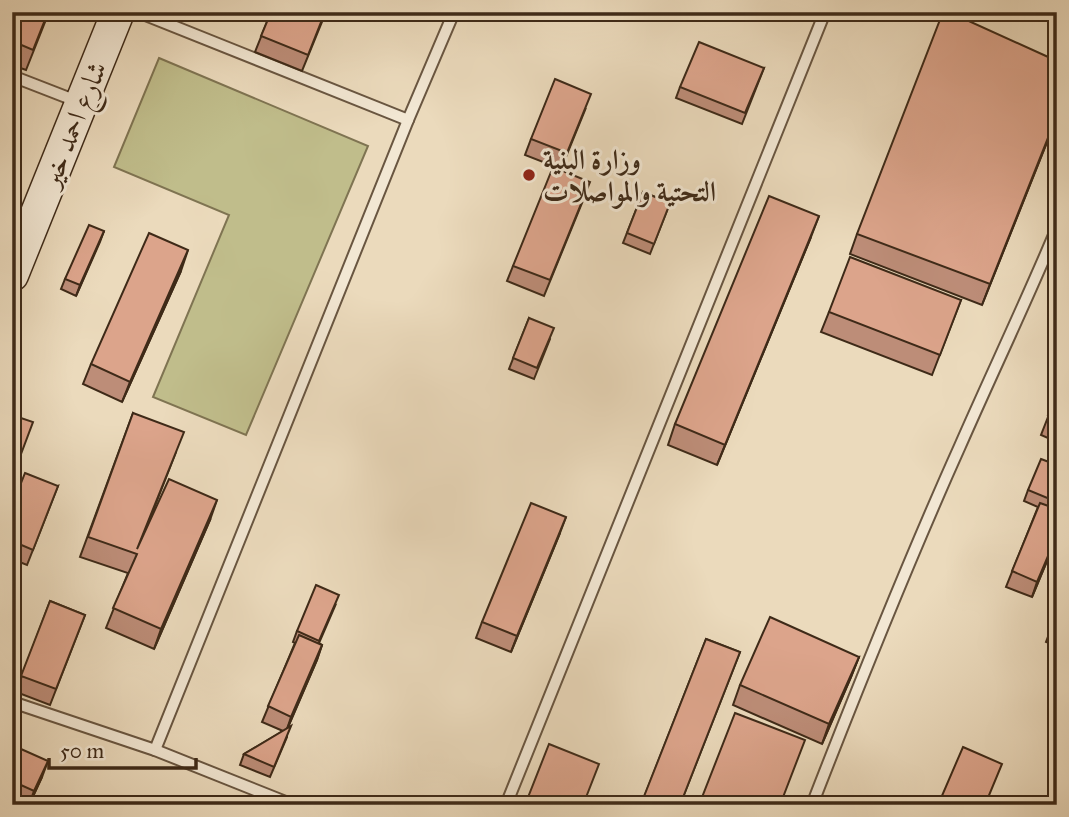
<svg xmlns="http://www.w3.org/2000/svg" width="1069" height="817" viewBox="0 0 1069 817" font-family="'IM FELL Great Primer',Amiri,serif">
  <rect width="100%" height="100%" fill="#ebdabc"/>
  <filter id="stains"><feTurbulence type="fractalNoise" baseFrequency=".00286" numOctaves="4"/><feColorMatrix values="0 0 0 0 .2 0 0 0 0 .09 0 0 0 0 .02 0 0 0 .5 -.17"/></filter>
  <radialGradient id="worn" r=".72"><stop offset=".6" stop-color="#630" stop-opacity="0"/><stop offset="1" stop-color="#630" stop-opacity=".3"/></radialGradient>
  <!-- green -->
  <polygon fill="#c0bd8b" stroke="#7f7452" stroke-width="2" points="159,58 368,146 246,435 153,397 229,215 114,167"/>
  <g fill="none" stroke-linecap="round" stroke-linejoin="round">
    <!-- service casing -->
    <g stroke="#695641" stroke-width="14">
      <g id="service">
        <polyline points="138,12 408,120"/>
        <polyline points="12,76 79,102"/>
        <polyline points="12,702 155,750 293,805"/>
        <polyline points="155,750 408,120 454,12"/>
        <polyline points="506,805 825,12"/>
        <path d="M812,805C859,684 907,564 960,446C992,373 1026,302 1057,228"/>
      </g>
    </g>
    <!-- secondary casing -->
    <g stroke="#3e2a18" stroke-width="35">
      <polyline id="secondary" points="12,275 118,12"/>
    </g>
    <!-- service -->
    <use href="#service" stroke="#f2e7d3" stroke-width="10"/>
    <!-- secondary -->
    <use href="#secondary" stroke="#f2e7d3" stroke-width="32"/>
  </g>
  <!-- wall -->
  <g fill="#bd8d78" stroke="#3e2a18" stroke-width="2">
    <polygon points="12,12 49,12 26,70 12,65"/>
    <polygon points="271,12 326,12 302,71 255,52"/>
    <polygon points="1057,61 1057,117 982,305 850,254 857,234"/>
    <polygon points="764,68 742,124 676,98 680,87"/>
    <polygon points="585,110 561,169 525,155 531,139"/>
    <polygon points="643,192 670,203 650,254 623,243"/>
    <polygon points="584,198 544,296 507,281 513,266"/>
    <polygon points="104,231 76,296 61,289 65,279"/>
    <polygon points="811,237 717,465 668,445 675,424"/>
    <polygon points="181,271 122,402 83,384 91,364"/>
    <polygon points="961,300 932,375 821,332 829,312"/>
    <polygon points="529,318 550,339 534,379 509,369"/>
    <polygon points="1057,394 1057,442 1041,435"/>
    <polygon points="133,413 176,452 142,539 210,520 154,649 106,628 128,573 80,557"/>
    <polygon points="1057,465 1057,537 1032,597 1006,587 1038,507 1024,501 1028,490"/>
    <polygon points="58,486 27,565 12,559 12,506"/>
    <polygon points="560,533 511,652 476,638 482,622"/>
    <polygon points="50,601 85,615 50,705 16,692"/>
    <polygon points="335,606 319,643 322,645 317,660 287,729 287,737 270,777 240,765 244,754 283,731 262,722 295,643 293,642 297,631"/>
    <polygon points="1057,613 1057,646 1046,642"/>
    <polygon points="706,639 740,652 680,805 641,805"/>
    <polygon points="859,657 851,677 822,744 733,705 740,685"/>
    <polygon points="12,745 42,777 29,805 23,805 12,800"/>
  </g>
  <!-- shaded-wall -->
  <g fill="#9a7361" stroke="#3e2a18" stroke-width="2">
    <polygon points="1057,115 1057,117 982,305 990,284"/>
    <polygon points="819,216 811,237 717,465 725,445"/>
    <polygon points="104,231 100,242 76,296 80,285"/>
    <polygon points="188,250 181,271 122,402 130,382"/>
    <polygon points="217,500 210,520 154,649 161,629"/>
    <polygon points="566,517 560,533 511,652 517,636"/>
    <polygon points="1057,535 1057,537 1032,597 1037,582"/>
    <polygon points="322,645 317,660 286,732 291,717"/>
    <polygon points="859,657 851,677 822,744 829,724"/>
    <polygon points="48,761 42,777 29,805 34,791"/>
  </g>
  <!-- building -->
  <g fill="#dca48b" stroke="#3e2a18" stroke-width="2">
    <polygon points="12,12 48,12 33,50 12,41"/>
    <polygon points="271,12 325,12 308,55 261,36"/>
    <polygon points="943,12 949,12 1057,61 1057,115 990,284 857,234"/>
    <polygon points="699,42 764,68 745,113 680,87"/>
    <polygon points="555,79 591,94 567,153 531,139"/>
    <polygon points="553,167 590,182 550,280 513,266"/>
    <polygon points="643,192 670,203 654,244 627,233"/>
    <polygon points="769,196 819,216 725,445 675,424"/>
    <polygon points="89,225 104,231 80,285 65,279"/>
    <polygon points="149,233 188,250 130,382 91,364"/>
    <polygon points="850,257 961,300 940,355 829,312"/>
    <polygon points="529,318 554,328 537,368 513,358"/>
    <polygon points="1057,394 1057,418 1048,415"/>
    <polygon points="133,413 184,432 137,549 169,479 217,500 161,629 113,608 137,554 88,537"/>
    <polygon points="12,415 33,422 12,478"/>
    <polygon points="1041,459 1057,465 1057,502 1028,490"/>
    <polygon points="25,473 58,486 33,550 12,541 12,506"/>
    <polygon points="531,503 566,517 517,636 482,622"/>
    <polygon points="1040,503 1057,509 1057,535 1037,582 1012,571"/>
    <polygon points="316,585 339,595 319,641 297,631"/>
    <polygon points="50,601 85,615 56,689 21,676"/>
    <polygon points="1057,613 1057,628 1051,626"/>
    <polygon points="770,617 859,657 829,724 740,685"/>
    <polygon points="299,635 322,645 291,717 268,706"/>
    <polygon points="706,639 740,652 680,805 656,805 643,799"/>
    <polygon points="735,713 805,740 780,805 699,805"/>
    <polygon points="291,726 274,767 244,754"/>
    <polygon points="549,744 599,764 583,805 525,805"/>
    <polygon points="12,745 48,761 34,791 12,781"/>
    <polygon points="963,747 1002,764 985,805 938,805"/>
  </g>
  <!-- markers -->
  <circle fill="#8f2418" stroke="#f2e7d3" stroke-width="2.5" cx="529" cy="175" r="7"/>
  <g text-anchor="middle" stroke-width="6" stroke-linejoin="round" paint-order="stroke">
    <!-- street labels -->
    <g font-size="28" fill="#3e2a18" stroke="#f2e7d3">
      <text transform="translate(73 124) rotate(-68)" y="10">شارع احمد خير</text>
    </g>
    <!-- poi labels -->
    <g font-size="28" font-weight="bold" fill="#3e2a18" stroke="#f2e7d3" text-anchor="start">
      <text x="543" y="169">وزارة البنية<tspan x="543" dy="32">التحتية والمواصلات</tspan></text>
    </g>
  </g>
  <!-- margin -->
  <rect width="1069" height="817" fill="none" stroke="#ebdabc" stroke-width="42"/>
  <rect x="14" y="14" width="1041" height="789" fill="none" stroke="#3e2a18" stroke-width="3.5"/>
  <rect x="21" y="21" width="1027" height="775" fill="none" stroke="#3e2a18" stroke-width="2"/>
  <!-- scale -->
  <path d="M49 758v10h147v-10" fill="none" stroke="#3e2a18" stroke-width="3.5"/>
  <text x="60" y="758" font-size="21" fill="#3e2a18" stroke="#f2e7d3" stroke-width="5" paint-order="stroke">50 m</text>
  <rect width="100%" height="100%" filter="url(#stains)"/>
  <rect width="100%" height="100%" fill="url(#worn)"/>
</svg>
